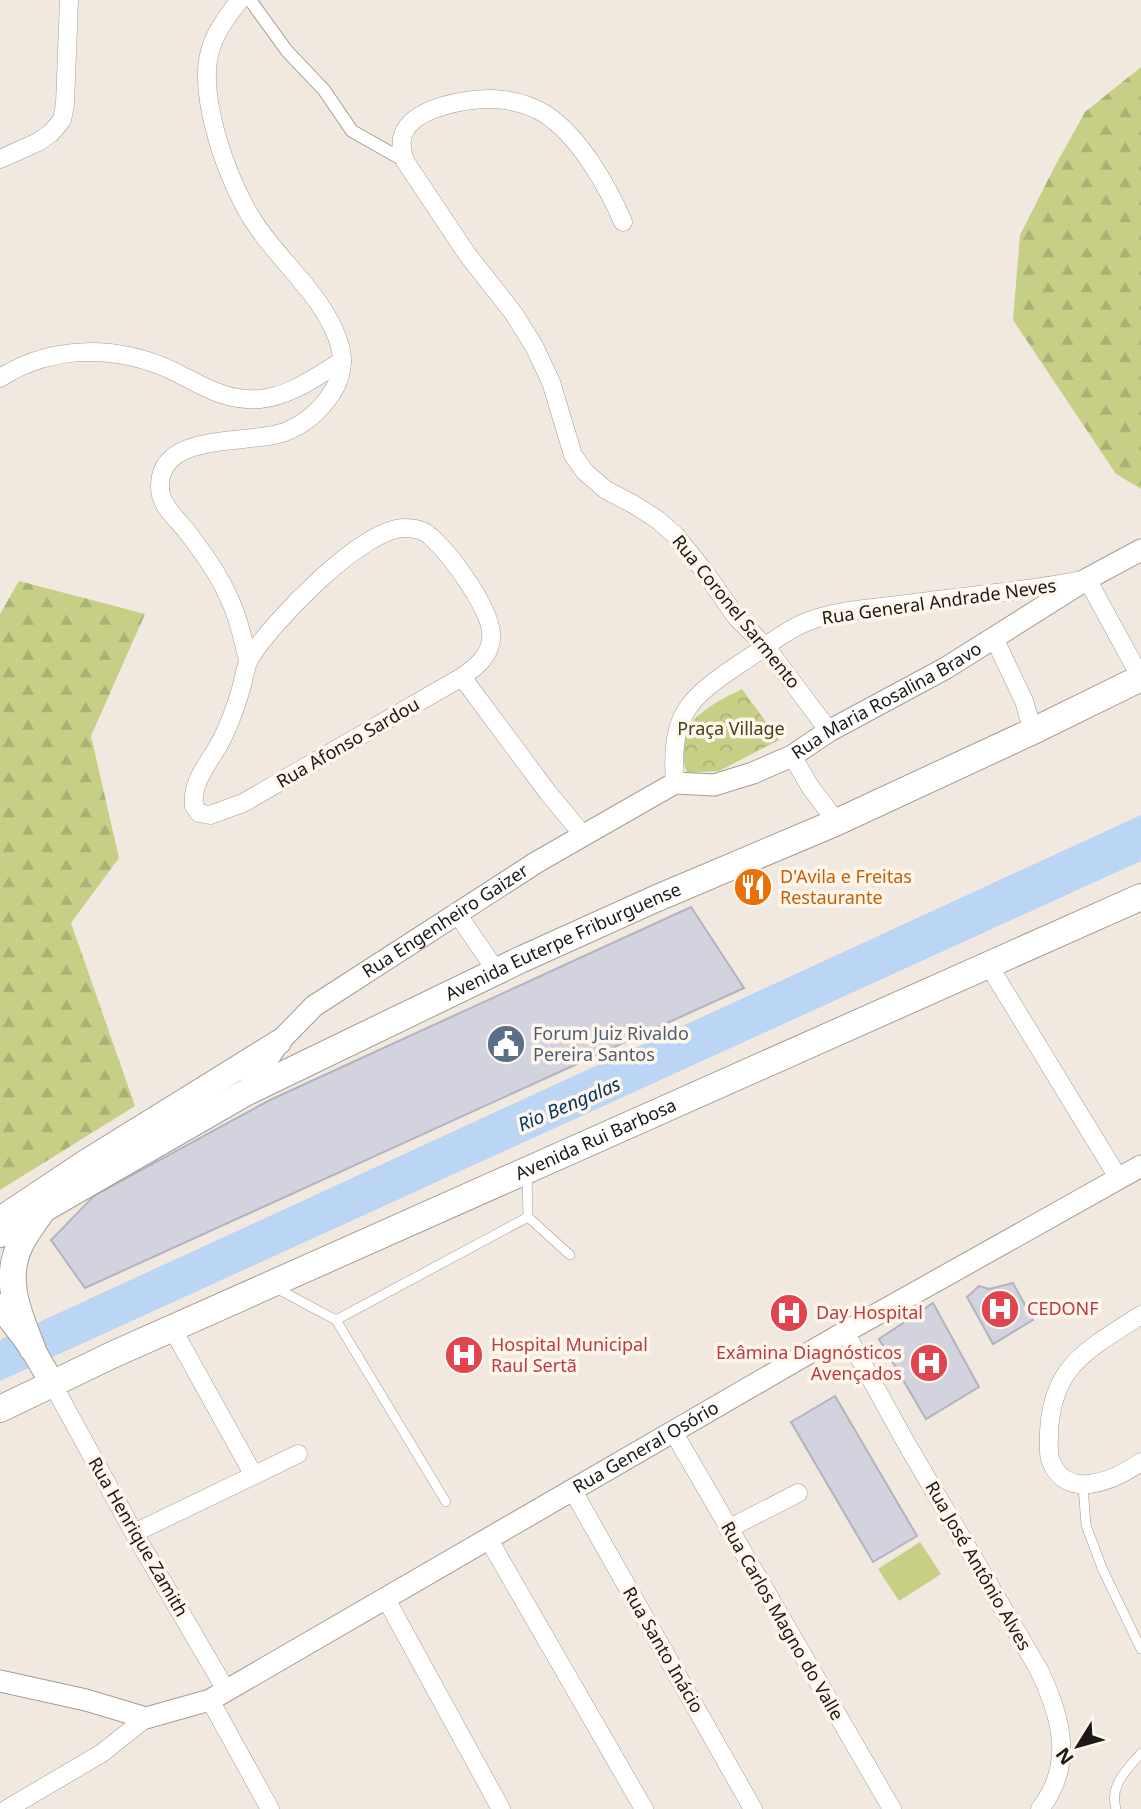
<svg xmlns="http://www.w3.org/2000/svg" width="1141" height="1809" viewBox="0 0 1141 1809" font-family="'Noto Sans',sans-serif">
  <defs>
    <pattern id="forest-firs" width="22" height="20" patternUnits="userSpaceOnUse" patternTransform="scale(1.75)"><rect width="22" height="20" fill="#c7cf87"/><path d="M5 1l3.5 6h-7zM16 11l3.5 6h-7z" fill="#aab174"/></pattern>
    <pattern id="park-crowns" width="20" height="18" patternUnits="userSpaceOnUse" patternTransform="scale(1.75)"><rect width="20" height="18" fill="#c7cf87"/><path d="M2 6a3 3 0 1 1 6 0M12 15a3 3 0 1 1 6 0" fill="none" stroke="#aab174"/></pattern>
  </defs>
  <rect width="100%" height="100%" fill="#f1e9df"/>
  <!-- grass -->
  <polygon fill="#c7cf87" points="920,1542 941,1574 899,1601 878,1569"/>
  <!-- forest -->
  <g fill="url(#forest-firs)">
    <polygon points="1141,67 1141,489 1116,474 1013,320 1020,235 1055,166 1085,112"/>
    <polygon points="19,581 145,614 91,736 119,858 71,923 135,1106 0,1190 0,614"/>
  </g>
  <!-- park -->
  <path fill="url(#park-crowns)" d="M742,689L779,740L719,771L687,773C685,766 680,754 681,747C683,717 720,700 742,689Z"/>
  <!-- water -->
  <polygon fill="#bbd5f4" points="1141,815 1141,861 0,1381 0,1340"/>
  <!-- building -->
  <g fill="#d2d3df" stroke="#b2b3bf" stroke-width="2">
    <polygon points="691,907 744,988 85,1288 51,1240 95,1195 270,1100"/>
    <polygon points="1013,1283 1033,1320 993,1344 967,1297 979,1286 989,1289"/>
    <polygon points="933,1303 979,1387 926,1419 879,1339"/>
    <polygon points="835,1396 917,1536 873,1562 791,1422"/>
  </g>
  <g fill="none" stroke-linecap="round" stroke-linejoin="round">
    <!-- service casing -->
    <g stroke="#a59d94" stroke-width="10">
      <g id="service">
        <polyline points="528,1217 570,1255"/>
        <polyline points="274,1287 336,1320 528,1217 527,1175"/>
        <polyline points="336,1320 446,1502"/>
        <polyline points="1083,1486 1086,1525 1102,1568 1141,1649"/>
        <path d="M1116,1809C1109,1785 1127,1770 1141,1753"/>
      </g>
    </g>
    <!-- pedestrian casing -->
    <g stroke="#a59d94" stroke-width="14">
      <polyline id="pedestrian" points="250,0 287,51 324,90 352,131 405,161"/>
    </g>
    <!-- minor casing -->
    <g stroke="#a59d94" stroke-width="19">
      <g id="minor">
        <path d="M240,0C229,14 218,28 212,45C194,91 229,186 256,225C283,265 326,298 340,346C344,362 342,377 333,391C322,409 305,424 285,432C250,445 162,431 160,484C160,488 160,492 161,495C164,509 180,522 188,533C203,553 218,573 228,596C238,616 243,639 248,661"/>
        <polyline points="0,159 38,142 51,133 62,120 65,104 69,0"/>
        <path d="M623,222C607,185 579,136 545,114C531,105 511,100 494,99C469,98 412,107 403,135C400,144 402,152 405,161L467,254L514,314L534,346L551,382L573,455L585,472L606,490L633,504L658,520L676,536L704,571L737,618L766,647L829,731"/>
        <path d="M0,378C53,344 119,345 175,372C203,386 227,402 260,399C291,396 317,376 342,361"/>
        <polyline points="994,638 1024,701 1033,731"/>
        <path d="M462,677C476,667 489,657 491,640C495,613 451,555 431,537C425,531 415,528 406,528C364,526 271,623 250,658C245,667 244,679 241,689C236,706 230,723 222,739C211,761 191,780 194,806L199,813L210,815L243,803L462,677L549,794L584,836"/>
        <polyline points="792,756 811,788 837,822"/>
        <path d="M675,783C670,715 687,699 741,663C763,649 785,630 809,621C837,610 868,609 898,605C961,596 1024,592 1087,579L1141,678"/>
        <polyline points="456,912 497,972"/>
        <polyline points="988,964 1119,1179"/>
        <path d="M1141,1315C1119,1329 1083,1350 1068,1371C1055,1389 1050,1410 1049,1432C1049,1440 1048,1452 1050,1459C1065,1503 1115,1480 1141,1462"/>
        <polyline points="172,1328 253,1474"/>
        <path d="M845,1332L905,1441L1039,1670C1061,1716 1075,1764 1040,1809"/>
        <polyline points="52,1383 134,1533 226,1690"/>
        <polyline points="674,1433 892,1809"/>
        <polyline points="573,1491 753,1809"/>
        <polyline points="728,1529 798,1493"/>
        <polyline points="134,1533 298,1454"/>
        <polyline points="489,1540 644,1809"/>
        <polyline points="385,1597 501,1809"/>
        <polyline points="210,1700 270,1809"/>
        <polyline points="7,1809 102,1753 146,1718"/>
      </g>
    </g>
    <!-- tertiary casing -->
    <g stroke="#a59d94" stroke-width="23">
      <g id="tertiary">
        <path id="s1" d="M245,1093L279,1042L314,1006L537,862L675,783L714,785L753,773L792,756L829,731L946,668L1087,579L1141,550"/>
        <path id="s2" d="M0,1681L86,1700L146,1718L210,1700L845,1332L1141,1166"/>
      </g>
    </g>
    <!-- secondary casing -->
    <g stroke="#a59d94" stroke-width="26">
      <g id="secondary">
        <polyline points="0,1219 84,1163 279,1042"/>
        <polyline points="0,1306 32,1348 52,1383"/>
      </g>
    </g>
    <!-- primary casing -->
    <g stroke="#a59d94" stroke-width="28">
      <g id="primary">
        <path id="s3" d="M0,1234L245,1093L520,960L655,899L837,822L1033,731L1141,678"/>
        <path d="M32,1348C19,1314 3,1281 20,1245C25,1234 34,1223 41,1212"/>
        <path id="s4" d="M0,1409L112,1355L1141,897"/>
      </g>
    </g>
    <!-- service -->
    <use href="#service" stroke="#fff" stroke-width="9"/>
    <!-- pedestrian -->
    <use href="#pedestrian" stroke="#fff" stroke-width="12"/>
    <!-- minor -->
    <use href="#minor" stroke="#fff" stroke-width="18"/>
    <!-- tertiary -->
    <use href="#tertiary" stroke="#fff" stroke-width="21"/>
    <!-- secondary -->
    <use href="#secondary" stroke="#fff" stroke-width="24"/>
    <!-- primary -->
    <use href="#primary" stroke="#fff" stroke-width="26"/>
  </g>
  <!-- icons -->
  <defs>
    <g id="restaurant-disc" transform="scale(2.0125)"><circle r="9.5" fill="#e8710a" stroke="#fff6ec"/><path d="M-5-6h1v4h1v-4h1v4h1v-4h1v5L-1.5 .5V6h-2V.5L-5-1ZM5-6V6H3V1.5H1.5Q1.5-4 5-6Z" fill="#fff"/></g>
    <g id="civic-disc" transform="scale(2.0125)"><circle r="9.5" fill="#5c6f8a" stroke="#fff6ec"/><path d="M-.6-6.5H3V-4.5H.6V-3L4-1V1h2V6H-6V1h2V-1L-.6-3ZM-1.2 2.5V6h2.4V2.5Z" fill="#fff"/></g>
    <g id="hospital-disc" transform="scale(2.0125)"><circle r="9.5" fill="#e0444e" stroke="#fff6ec"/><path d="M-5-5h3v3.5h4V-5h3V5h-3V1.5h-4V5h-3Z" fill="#fff"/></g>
  </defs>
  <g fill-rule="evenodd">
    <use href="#restaurant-disc" x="753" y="887"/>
    <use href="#civic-disc" x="506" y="1044"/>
    <use href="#hospital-disc" x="1000" y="1309"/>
    <use href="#hospital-disc" x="789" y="1313"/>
    <use href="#hospital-disc" x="464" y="1355"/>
    <use href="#hospital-disc" x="929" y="1363"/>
  </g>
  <g text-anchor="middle" stroke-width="7" stroke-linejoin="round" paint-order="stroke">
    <!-- street labels -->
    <g font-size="18" fill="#1c1916" stroke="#fff6ec">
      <text transform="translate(939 602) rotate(-8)" y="6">Rua General Andrade Neves</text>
      <text transform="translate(736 612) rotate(51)" y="6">Rua Coronel Sarmento</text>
      <text dy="6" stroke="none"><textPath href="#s1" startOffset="768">Rua Maria Rosalina Bravo</textPath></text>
      <text transform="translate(348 743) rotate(-30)" y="6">Rua Afonso Sardou</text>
      <text dy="6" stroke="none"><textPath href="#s1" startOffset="268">Rua Engenheiro Gaizer</textPath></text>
      <text dy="6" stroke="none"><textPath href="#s3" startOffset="635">Avenida Euterpe Friburguense</textPath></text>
      <text dy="6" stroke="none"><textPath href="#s4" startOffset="654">Avenida Rui Barbosa</textPath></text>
      <text dy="6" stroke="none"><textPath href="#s2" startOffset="721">Rua General Osório</textPath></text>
      <text transform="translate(138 1537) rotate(60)" y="6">Rua Henrique Zamith</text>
      <text transform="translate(978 1566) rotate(60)" y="6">Rua José Antônio Alves</text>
      <text transform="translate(782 1621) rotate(60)" y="6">Rua Carlos Magno do Valle</text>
      <text transform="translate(663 1650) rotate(60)" y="6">Rua Santo Inácio</text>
    </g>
    <!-- park labels -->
    <g font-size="18" fill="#42451a" stroke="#fff6ec">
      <text x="731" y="735">Praça Village</text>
    </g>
    <!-- food labels -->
    <g font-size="18" fill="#c56008" stroke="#fff6ec" text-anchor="start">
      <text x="780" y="883">D'Avila e Freitas<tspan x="780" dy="21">Restaurante</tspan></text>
    </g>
    <!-- service labels -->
    <g font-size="18" fill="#4e5e75" stroke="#fff6ec" text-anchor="start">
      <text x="533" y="1040">Forum Juiz Rivaldo<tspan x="533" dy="21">Pereira Santos</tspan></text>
    </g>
    <!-- health labels -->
    <g font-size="18" fill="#be3a42" stroke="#fff6ec" text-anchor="start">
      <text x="1027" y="1315">CEDONF</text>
      <text x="816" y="1319">Day Hospital</text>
      <text x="491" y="1351">Hospital Municipal<tspan x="491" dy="21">Raul Sertã</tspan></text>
      <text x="902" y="1359" text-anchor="end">Exâmina Diagnósticos<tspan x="902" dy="21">Avençados</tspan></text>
    </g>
    <!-- water labels -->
    <g font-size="19" font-style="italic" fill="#073766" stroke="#fff6ec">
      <text transform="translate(569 1104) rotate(-23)" y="7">Rio Bengalas</text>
    </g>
  </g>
  <!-- north arrow -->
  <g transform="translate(1078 1746) rotate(233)" stroke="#fff6ec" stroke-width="5" paint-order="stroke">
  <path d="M0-5L12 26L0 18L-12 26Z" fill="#1c1916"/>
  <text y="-10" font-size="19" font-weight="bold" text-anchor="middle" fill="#1c1916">N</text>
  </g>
</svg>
